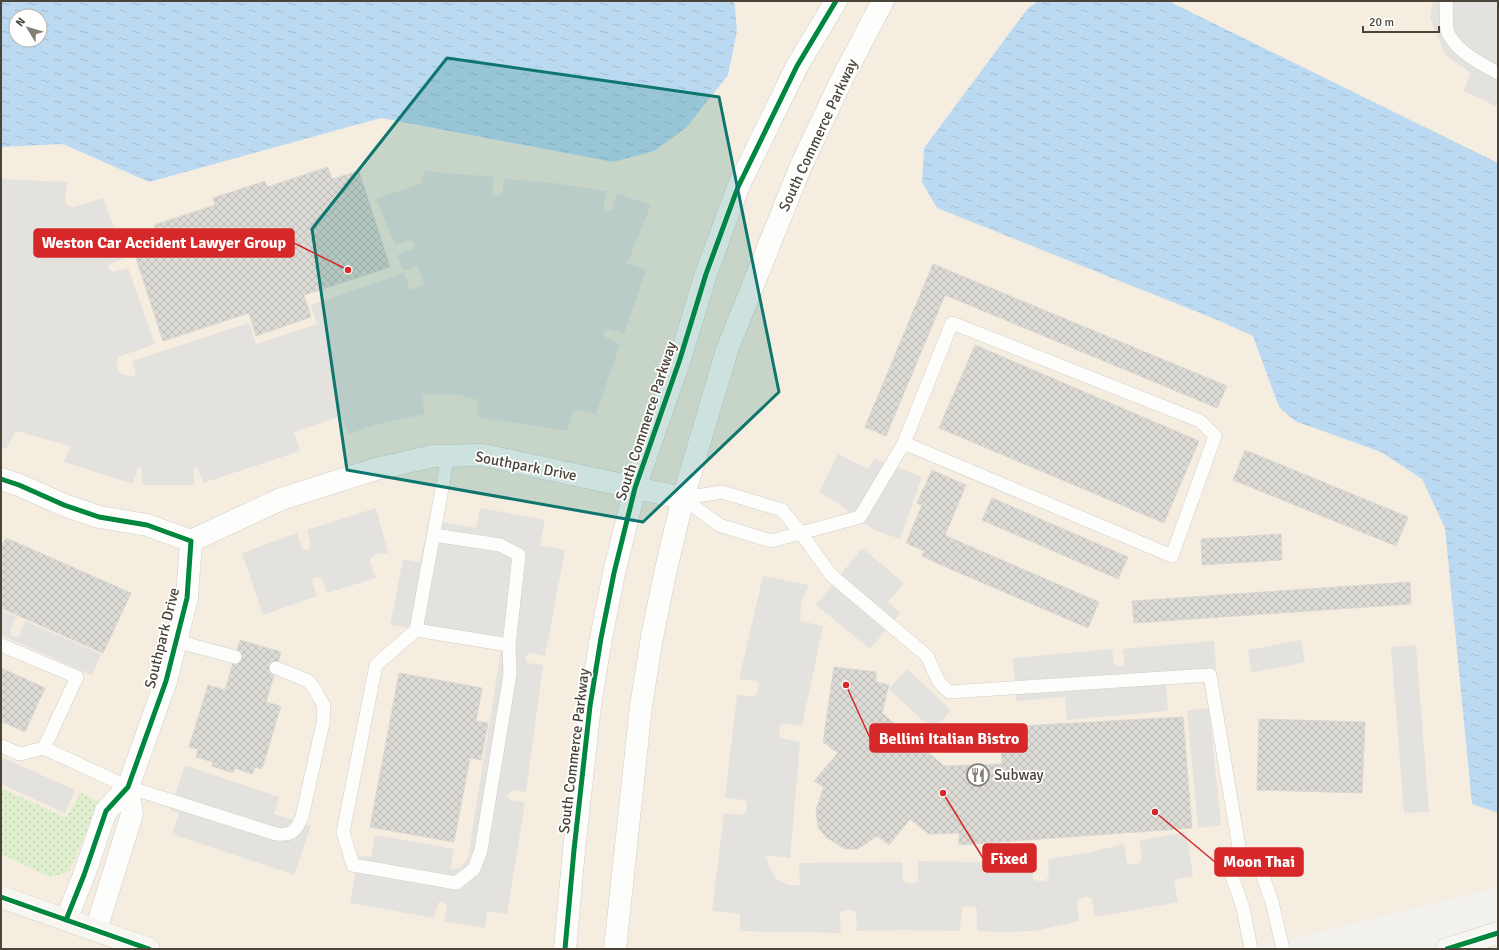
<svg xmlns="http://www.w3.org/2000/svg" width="1499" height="950" viewBox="0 0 1499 950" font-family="Signika,sans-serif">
  <defs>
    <pattern id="grass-dots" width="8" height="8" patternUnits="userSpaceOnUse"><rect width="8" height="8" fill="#dfeecc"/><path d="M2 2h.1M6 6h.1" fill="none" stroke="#c1cdb0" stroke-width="1.8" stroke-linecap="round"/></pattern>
    <pattern id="water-ripples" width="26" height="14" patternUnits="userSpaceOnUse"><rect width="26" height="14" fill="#bbdaf2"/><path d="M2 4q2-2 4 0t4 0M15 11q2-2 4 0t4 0" fill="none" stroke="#a2bcd0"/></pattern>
    <pattern id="building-cross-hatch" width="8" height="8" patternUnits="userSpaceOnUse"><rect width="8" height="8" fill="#dcdad5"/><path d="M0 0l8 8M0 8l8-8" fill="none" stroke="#bebcb7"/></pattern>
  </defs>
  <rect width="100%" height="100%" fill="#f2f1ed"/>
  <!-- commercial -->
  <polygon fill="#f5eddf" points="733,1 1498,1 1498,887 1252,949 1,949 1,147 63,144 149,182 381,118 613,162 654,151 686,128 728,75 737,31 735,6"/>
  <!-- grass -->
  <polygon fill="url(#grass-dots)" points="1,788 66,818 81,793 99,802 69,872 50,877 1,854"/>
  <!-- parking -->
  <g fill="#e4e2de">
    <polygon points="1433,1 1498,1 1498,107 1464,91 1470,73 1445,54 1430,18"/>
    <polygon points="424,171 494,177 492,193 497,197 502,194 504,179 553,183 607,191 604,205 604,209 607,211 610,211 613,209 617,193 651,205 627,264 646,270 624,334 609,329 605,330 604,333 604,336 606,338 620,344 596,414 573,410 567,431 477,417 478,400 460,395 422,394 425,414 375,425 348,434 341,416 294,432 300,451 203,483 198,468 196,467 194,468 194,485 143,485 141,467 138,468 133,484 64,462 70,446 16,431 6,449 1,447 1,179 67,182 65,202 68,206 73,207 103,198 125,258 110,264 108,268 112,272 128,268 155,344 118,357 116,367 120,373 133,377 136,374 132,361 249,323 256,344 317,324 311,305 404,273 410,290 424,285 418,266 403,271 397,255 411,250 414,248 415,245 413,242 409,240 395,245 376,199 422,183"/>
    <polygon points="838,454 868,469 875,459 922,477 900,539 872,529 835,501 819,493"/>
    <polygon points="376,508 388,553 379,553 370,558 370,562 376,578 327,593 322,579 319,577 315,577 312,582 317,596 263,615 242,553 297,533 302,548 306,550 309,549 311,545 307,530"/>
    <polygon points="480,508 545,520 540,545 565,550 545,656 529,653 525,658 527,663 543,665 526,792 512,790 507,795 510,800 525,802 507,914 487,911 485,928 444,921 447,906 443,902 438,903 434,918 350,903 359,855 371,857 375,835 454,849 450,869 460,868 468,858 502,644 390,625 403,559 420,562 429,520 476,528"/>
    <polygon points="862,548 904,583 888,602 900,613 870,649 816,605"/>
    <polygon points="763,576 809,585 801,603 800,621 823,626 802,726 785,723 782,724 780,726 779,735 781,738 800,742 790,858 766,855 769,866 776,879 788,885 800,885 799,863 902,862 903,881 908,884 916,883 918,881 918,861 967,862 1032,860 1033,879 1037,881 1045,881 1049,876 1048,859 1086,853 1124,844 1127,863 1131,865 1139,863 1142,858 1139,841 1186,832 1193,876 1174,880 1178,902 1095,917 1092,899 1087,897 1079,899 1077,901 1079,921 1035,931 999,932 977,931 977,910 974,906 962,907 960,931 903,930 857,931 856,914 854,911 851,910 843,911 840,913 841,933 740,931 740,914 712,911 724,813 741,815 744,814 746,811 747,803 744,800 725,798 737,695 753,697 758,693 759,685 756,681 739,679"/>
    <polygon points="1,611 16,617 10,631 11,634 13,637 19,636 25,621 101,654 92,675 1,635"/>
    <polygon points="1301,640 1305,662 1252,673 1248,650"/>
    <polygon points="1214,641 1217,679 1166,684 1168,711 1067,720 1065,697 1016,701 1013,658 1112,649 1114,664 1119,667 1123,666 1124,663 1123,649"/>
    <polygon points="1416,645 1429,812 1404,813 1391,647"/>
    <polygon points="907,669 951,710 933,730 889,689"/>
    <polygon points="1209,708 1221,825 1198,828 1187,711"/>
    <polygon points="1,757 75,790 65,813 1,784"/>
    <polygon points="185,765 279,797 274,814 311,826 294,875 172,834 179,813 170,810"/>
  </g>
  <!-- water -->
  <g fill="url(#water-ripples)" fill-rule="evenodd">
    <path d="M1,1H733L735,6L737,31L728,75L686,128L654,151L613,162L381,118L149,182L63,144L1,147ZM16,16H40V40H16Z"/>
    <polygon points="1039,1 1168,1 1498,163 1498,813 1472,804 1445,528 1422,479 1381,452 1295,421 1279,407 1253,336 1215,319 937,208 922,182 924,148 1028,8"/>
  </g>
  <!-- building -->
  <g fill="url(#building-cross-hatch)" stroke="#dbd8d2">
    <polygon points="328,167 332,179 359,171 390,267 304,295 311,317 256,336 249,313 163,341 132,246 159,237 154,225 215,205 213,198 265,181 267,187"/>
    <polygon points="933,264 1227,386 1217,408 945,295 886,436 865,427"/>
    <polygon points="975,345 1199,441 1164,523 939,428"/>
    <polygon points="1245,450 1408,517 1396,546 1233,480"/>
    <polygon points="932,470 966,485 945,535 960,542 948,568 922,556 924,551 906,543 922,505 917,503"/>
    <polygon points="992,498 1128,557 1118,579 982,520"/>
    <polygon points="1281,534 1282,560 1202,565 1201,539"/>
    <polygon points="6,538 131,593 103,653 1,608 1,549"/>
    <polygon points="960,542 1099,602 1088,628 948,568"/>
    <polygon points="1410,582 1411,604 1134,623 1132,601"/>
    <polygon points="240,640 281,652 266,702 281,706 262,769 255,767 252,774 235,768 233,773 212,766 213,762 196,757 198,749 189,747 208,685 225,690"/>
    <polygon points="834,667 876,672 876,682 889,685 882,713 944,766 1002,764 1000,727 1183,717 1192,828 959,845 959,833 929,834 910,819 889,845 877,836 858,849 845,849 826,837 818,827 816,810 824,787 814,781 838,753 823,742"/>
    <polygon points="1,668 45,688 25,732 1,721"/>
    <polygon points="399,673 482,688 476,721 488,723 481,760 470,758 454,842 370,827"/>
    <polygon points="1259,719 1365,722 1362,793 1257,790"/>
  </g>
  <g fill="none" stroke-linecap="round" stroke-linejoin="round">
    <!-- service casing -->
    <g stroke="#d0ceca" stroke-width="14">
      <g id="service">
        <path d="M1446,1C1447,9 1445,29 1449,35C1458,52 1481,64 1498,73"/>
        <polyline points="448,456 416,630 509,645"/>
        <polyline points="683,498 719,525 771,541 860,517 904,443 952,323 1200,421 1215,436 1172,556 904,443"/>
        <polyline points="683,498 722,492 782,510 801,533 831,575 927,656 939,682 949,692 1210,675 1241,859"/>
        <polyline points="416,630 376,665 343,832 353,865 456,883 474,869 481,850 510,674 509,645 519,555 500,545 434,535"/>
        <polyline points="176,641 235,657"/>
        <path d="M1,645L77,677L44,748L128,787L276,834C292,836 296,831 302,817L323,723L324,706L314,688L308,681L299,677L276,668"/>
        <polyline points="1,746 20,754 44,748"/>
        <polyline points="1256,856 1272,902 1283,949"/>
        <polyline points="1227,862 1243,908 1251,949"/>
      </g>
    </g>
    <!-- minor casing -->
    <g stroke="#d0ceca" stroke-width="23">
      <g id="minor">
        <polyline points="1,479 19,485 64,505 99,517 147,525 191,541 187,598 166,681 128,787 106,811 84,875 66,920"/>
        <polyline points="191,541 281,499 376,469 433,456 483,455 683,498"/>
        <polyline points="96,930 132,814 128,787"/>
        <polyline points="565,949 574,850 590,706 601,638 614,573 635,488 680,359 706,274 738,187 797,66 836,1"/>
        <polyline points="615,949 641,706 652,637 666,569 683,498 727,350 800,168 842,79 883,1"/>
      </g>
    </g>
    <!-- secondary casing -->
    <g stroke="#d2cec3" stroke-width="23">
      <g id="secondary">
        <polyline points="1,897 149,949"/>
        <polyline points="1447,949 1498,933"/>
      </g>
    </g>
    <!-- service -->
    <use href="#service" stroke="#fdfdfc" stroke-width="13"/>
    <!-- minor -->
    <use href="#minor" stroke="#fdfdfc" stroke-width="22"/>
    <!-- secondary -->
    <use href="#secondary" stroke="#f7f6f0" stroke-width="22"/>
    <!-- cycleway casing -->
    <g stroke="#fff" stroke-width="8">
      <g id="cycleway">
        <polyline points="1,479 19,485 64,505 99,517 147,525 191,541 187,598 166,681 128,787 106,811 84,875 66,920"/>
        <polyline points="1,897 149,949"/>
        <polyline points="565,949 574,850 590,706 601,638 614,573 635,488 680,359 706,274 738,187 797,66 836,1"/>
        <polyline points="1447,949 1498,933"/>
      </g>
    </g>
    <!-- cycleway -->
    <use href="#cycleway" stroke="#00873e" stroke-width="5"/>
  </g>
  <!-- marked area -->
  <path fill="#0f766e" fill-opacity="0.2" stroke="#0f766e" stroke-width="3" stroke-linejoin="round" d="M447,58L719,97L779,392L643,522L347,470L312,229Z"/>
  <!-- icons -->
  <defs>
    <g id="restaurant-ring" transform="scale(1.15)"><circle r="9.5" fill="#fff" stroke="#858077" stroke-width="1.5"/><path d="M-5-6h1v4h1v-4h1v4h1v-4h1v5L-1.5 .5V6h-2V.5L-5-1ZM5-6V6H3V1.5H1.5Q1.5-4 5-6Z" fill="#858077"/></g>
  </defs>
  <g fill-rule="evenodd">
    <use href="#restaurant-ring" x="978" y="775"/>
  </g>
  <g text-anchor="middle" stroke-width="3.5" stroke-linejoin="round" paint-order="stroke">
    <!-- street labels -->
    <g font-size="15" fill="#4a4337" stroke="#fff">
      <text transform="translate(818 135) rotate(-65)" y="5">South Commerce Parkway</text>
      <text transform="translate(646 421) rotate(-72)" y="5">South Commerce Parkway</text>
      <text transform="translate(526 466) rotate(11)" y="5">Southpark Drive</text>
      <text transform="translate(162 638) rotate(-76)" y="5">Southpark Drive</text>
      <text transform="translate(574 751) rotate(-83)" y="5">South Commerce Parkway</text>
    </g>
    <!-- poi labels -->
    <g font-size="15" fill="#4a4337" stroke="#fff" text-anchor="start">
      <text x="994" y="780">Subway</text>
    </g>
  </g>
  <!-- callouts -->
  <path fill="none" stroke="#d62828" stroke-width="1.5" d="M348 270L294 243M846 685L870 738M943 793L983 858M1155 812L1215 862"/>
  <g fill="#d62828" stroke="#fff" stroke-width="1.5">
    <circle cx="348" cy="270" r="4"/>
    <circle cx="846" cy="685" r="4"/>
    <circle cx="943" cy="793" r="4"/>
    <circle cx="1155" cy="812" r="4"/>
  </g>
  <g fill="#d62828" stroke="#d62828" stroke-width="1.5">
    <rect x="34" y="229" width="260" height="28" rx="4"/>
    <rect x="870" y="724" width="157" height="28" rx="4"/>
    <rect x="983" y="844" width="53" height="28" rx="4"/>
    <rect x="1215" y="848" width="88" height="28" rx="4"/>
  </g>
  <g font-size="16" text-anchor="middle" font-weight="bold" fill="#fff">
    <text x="164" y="248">Weston Car Accident Lawyer Group</text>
    <text x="949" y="744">Bellini Italian Bistro</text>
    <text x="1009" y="864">Fixed</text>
    <text x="1259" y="867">Moon Thai</text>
  </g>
  <!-- border -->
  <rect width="1499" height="950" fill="none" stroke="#4a4337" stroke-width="4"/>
  <!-- north arrow -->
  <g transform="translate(28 28) rotate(308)"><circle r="19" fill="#ffffff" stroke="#b7b4af"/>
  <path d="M0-3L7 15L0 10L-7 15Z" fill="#858077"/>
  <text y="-6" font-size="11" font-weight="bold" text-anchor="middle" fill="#4a4337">N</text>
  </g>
  <!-- scale -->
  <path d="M1363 26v6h76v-6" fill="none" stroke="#4a4337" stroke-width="2"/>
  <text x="1369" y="26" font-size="12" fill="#4a4337" stroke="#ffffff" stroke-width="3" paint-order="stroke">20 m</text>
</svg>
